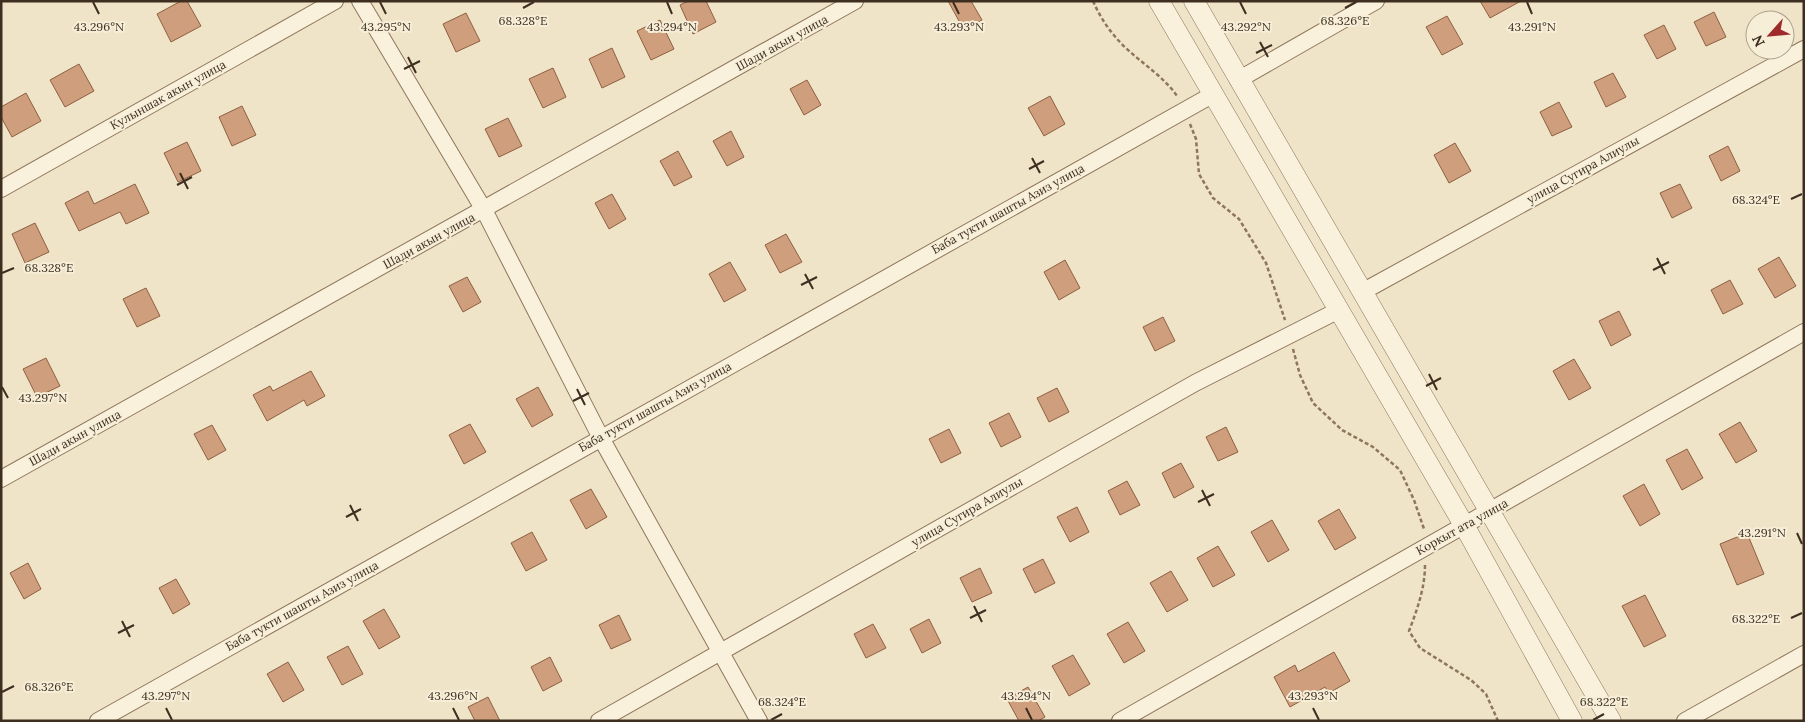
<svg xmlns="http://www.w3.org/2000/svg" width="1805" height="722" viewBox="0 0 1805 722" font-family="Lora,serif">
  <rect width="100%" height="100%" fill="#f0e4c8"/>
  <!-- building -->
  <g fill="#cf9f7d" stroke="#8d5f41">
    <polygon points="181,1 187,1 201,26 171,42 157,14"/>
    <polygon points="688,1 706,1 716,22 693,34 680,5"/>
    <polygon points="948,1 971,1 982,20 964,30"/>
    <polygon points="1480,1 1521,1 1490,18"/>
    <polygon points="1714,12 1726,37 1706,46 1694,22"/>
    <polygon points="466,13 480,41 456,52 443,24"/>
    <polygon points="1447,16 1463,44 1442,55 1426,27"/>
    <polygon points="660,20 674,49 651,60 637,31"/>
    <polygon points="1664,25 1676,49 1657,59 1644,35"/>
    <polygon points="612,48 625,77 602,88 589,59"/>
    <polygon points="79,64 94,91 65,107 50,80"/>
    <polygon points="553,68 566,97 543,108 529,79"/>
    <polygon points="1613,73 1626,97 1606,107 1594,82"/>
    <polygon points="807,80 821,105 804,115 790,89"/>
    <polygon points="26,93 41,121 12,137 1,117 1,107"/>
    <polygon points="1050,96 1065,124 1044,136 1028,108"/>
    <polygon points="1559,102 1572,127 1552,136 1540,112"/>
    <polygon points="242,106 256,135 232,146 219,117"/>
    <polygon points="508,118 522,146 499,157 485,129"/>
    <polygon points="731,131 744,157 727,166 713,141"/>
    <polygon points="187,142 201,171 178,182 164,153"/>
    <polygon points="1455,143 1471,171 1449,183 1434,155"/>
    <polygon points="1728,146 1740,171 1721,181 1709,156"/>
    <polygon points="678,151 692,177 674,186 660,161"/>
    <polygon points="135,184 149,213 126,224 120,212 79,231 65,203 88,191 94,204"/>
    <polygon points="1680,184 1692,208 1672,218 1660,193"/>
    <polygon points="612,194 626,219 609,229 595,203"/>
    <polygon points="35,223 49,252 25,263 12,234"/>
    <polygon points="786,234 802,262 780,273 765,245"/>
    <polygon points="1779,257 1796,286 1775,298 1758,269"/>
    <polygon points="1065,260 1080,288 1059,300 1044,272"/>
    <polygon points="730,262 746,290 724,302 709,274"/>
    <polygon points="467,277 481,302 463,312 449,286"/>
    <polygon points="1730,280 1743,304 1723,314 1711,290"/>
    <polygon points="146,288 160,316 137,327 123,299"/>
    <polygon points="1619,311 1631,335 1611,346 1599,321"/>
    <polygon points="1163,317 1175,341 1155,351 1143,327"/>
    <polygon points="46,358 60,386 37,397 23,369"/>
    <polygon points="1574,359 1591,388 1569,400 1553,371"/>
    <polygon points="311,371 325,396 307,406 304,400 267,421 253,395 270,386 273,391"/>
    <polygon points="538,387 553,415 532,427 516,399"/>
    <polygon points="1057,388 1069,412 1049,422 1037,398"/>
    <polygon points="1009,413 1021,437 1001,447 989,423"/>
    <polygon points="1740,422 1757,451 1736,463 1719,434"/>
    <polygon points="470,424 486,452 464,464 449,435"/>
    <polygon points="212,425 226,450 208,460 194,434"/>
    <polygon points="1226,427 1238,452 1218,461 1206,437"/>
    <polygon points="949,429 961,453 941,463 929,439"/>
    <polygon points="1687,449 1703,478 1682,490 1666,460"/>
    <polygon points="1181,463 1194,487 1174,498 1162,473"/>
    <polygon points="1127,481 1140,505 1120,515 1108,491"/>
    <polygon points="1644,484 1660,514 1640,526 1623,496"/>
    <polygon points="591,489 607,517 586,529 570,500"/>
    <polygon points="1077,507 1089,532 1070,542 1057,517"/>
    <polygon points="1339,509 1356,538 1335,550 1318,521"/>
    <polygon points="1272,520 1289,550 1268,562 1251,532"/>
    <polygon points="532,532 547,560 526,571 511,543"/>
    <polygon points="1747,533 1764,574 1737,585 1720,544"/>
    <polygon points="1218,546 1235,575 1213,587 1197,558"/>
    <polygon points="1043,559 1055,583 1035,593 1023,569"/>
    <polygon points="28,563 41,589 24,599 10,573"/>
    <polygon points="980,568 992,593 972,602 960,578"/>
    <polygon points="1171,571 1188,600 1167,612 1150,583"/>
    <polygon points="176,579 190,604 173,614 159,588"/>
    <polygon points="1645,595 1666,636 1644,647 1622,606"/>
    <polygon points="384,609 400,637 379,649 363,621"/>
    <polygon points="619,615 631,640 611,649 599,625"/>
    <polygon points="929,619 941,643 922,653 910,629"/>
    <polygon points="1128,622 1145,651 1124,663 1107,634"/>
    <polygon points="873,624 886,648 866,658 854,634"/>
    <polygon points="348,646 363,674 342,685 327,657"/>
    <polygon points="1334,652 1350,681 1329,693 1325,687 1290,707 1274,677 1295,665 1298,672"/>
    <polygon points="1073,655 1090,684 1069,696 1052,666"/>
    <polygon points="550,657 562,681 543,691 531,667"/>
    <polygon points="288,662 304,690 283,702 267,674"/>
    <polygon points="1028,687 1045,717 1038,721 1019,721 1007,699"/>
    <polygon points="488,697 500,721 475,721 468,707"/>
  </g>
  <g fill="none" stroke-linecap="round" stroke-linejoin="round">
    <!-- minor casing -->
    <g stroke="#8d765c" stroke-width="18">
      <g id="minor">
        <polyline points="360,1 484,210 601,438 759,721"/>
        <polyline points="1238,80 1376,1"/>
        <polyline points="1,189 335,1"/>
        <polyline points="1362,292 1804,49"/>
        <polyline points="1,479 855,1"/>
        <polyline points="98,721 1212,95"/>
        <polyline points="599,721 1195,383 1339,310"/>
        <polyline points="1120,721 1804,332"/>
        <polyline points="1685,721 1804,654"/>
      </g>
    </g>
    <!-- tertiary casing -->
    <g stroke="#8d765c" stroke-width="21">
      <g id="tertiary">
        <polyline points="1159,1 1464,525 1572,721"/>
        <polyline points="1194,1 1611,721"/>
      </g>
    </g>
    <!-- path -->
    <g stroke="#8d765c" stroke-width="2.5" stroke-dasharray="4 2.5" stroke-linecap="butt">
      <path d="M1093,1C1099,15 1108,29 1118,40C1137,61 1162,74 1177,96"/>
      <polyline points="1190,124 1196,139 1199,174 1213,198 1239,219 1266,263 1285,320"/>
      <polyline points="1293,349 1300,375 1313,403 1342,430 1373,447 1400,470 1414,500 1424,529"/>
      <path d="M1425,565C1425,588 1417,610 1409,631L1420,648L1471,680L1486,694L1498,721"/>
    </g>
    <!-- minor -->
    <use href="#minor" stroke="#faf1dc" stroke-width="16"/>
    <!-- tertiary -->
    <use href="#tertiary" stroke="#faf1dc" stroke-width="20"/>
  </g>
  <!-- ticks -->
  <path fill="none" stroke="#3d2e20" stroke-width="2" d="M93,2L99,14M380,2L386,14M667,2L672,14M953,2L959,14M1240,2L1246,14M1527,2L1532,14M523,8L534,2M1345,8L1356,2M1260,42L1268,57M1256,53L1272,45M408,57L416,73M404,69L420,61M1032,158L1040,173M1029,169L1044,161M180,173L188,189M177,185L192,177M1791,199L1802,194M1657,258L1665,274M1653,270L1669,262M2,273L14,268M805,274L813,289M801,285L817,277M1429,374L1437,390M1426,386L1441,378M2,387L8,398M577,389L585,405M573,401L589,393M1202,490L1210,506M1198,502L1214,494M350,505L358,521M346,517L361,509M1797,533L1802,544M974,606L982,622M970,618L986,610M1791,618L1802,613M122,621L130,637M118,633L134,625M2,692L14,686M166,708L172,720M453,708L459,720M1026,708L1032,720M1313,708L1319,720M771,720L782,714M1593,720L1604,714"/>
  <g text-anchor="middle" stroke-width="4" stroke-linejoin="round" paint-order="stroke">
    <!-- street labels -->
    <g font-size="12" fill="#3d2e20" stroke="#f7eed8">
      <text transform="translate(782 43) rotate(-29)" y="4">Шади акын улица</text>
      <text transform="translate(168 95) rotate(-29)" y="4">Кулыншак акын улица</text>
      <text transform="translate(1583 170) rotate(-29)" y="4">улица Сугира Алиулы</text>
      <text transform="translate(1008 209) rotate(-29)" y="4">Баба тукти шашты Азиз улица</text>
      <text transform="translate(429 241) rotate(-29)" y="4">Шади акын улица</text>
      <text transform="translate(655 407) rotate(-29)" y="4">Баба тукти шашты Азиз улица</text>
      <text transform="translate(75 438) rotate(-29)" y="4">Шади акын улица</text>
      <text transform="translate(967 512) rotate(-30)" y="4">улица Сугира Алиулы</text>
      <text transform="translate(1462 527) rotate(-29)" y="4">Коркыт ата улица</text>
      <text transform="translate(302 606) rotate(-29)" y="4">Баба тукти шашты Азиз улица</text>
    </g>
  </g>
  <g font-size="12" text-anchor="middle" fill="#3d2e20" stroke="#f7eed8" stroke-width="4" stroke-linejoin="round" paint-order="stroke">
    <text x="1345" y="25">68.326°E</text>
    <text x="523" y="25">68.328°E</text>
    <text x="99" y="31">43.296°N</text>
    <text x="386" y="31">43.295°N</text>
    <text x="672" y="31">43.294°N</text>
    <text x="959" y="31">43.293°N</text>
    <text x="1246" y="31">43.292°N</text>
    <text x="1532" y="31">43.291°N</text>
    <text x="1756" y="204">68.324°E</text>
    <text x="49" y="272">68.328°E</text>
    <text x="43" y="402">43.297°N</text>
    <text x="1762" y="537">43.291°N</text>
    <text x="1756" y="623">68.322°E</text>
    <text x="49" y="691">68.326°E</text>
    <text x="166" y="700">43.297°N</text>
    <text x="453" y="700">43.296°N</text>
    <text x="1026" y="700">43.294°N</text>
    <text x="1313" y="700">43.293°N</text>
    <text x="782" y="706">68.324°E</text>
    <text x="1604" y="706">68.322°E</text>
  </g>
  <!-- border -->
  <rect width="1805" height="722" fill="none" stroke="#3d2e20" stroke-width="5"/>
  <!-- north arrow -->
  <g transform="translate(1770 35) rotate(243)"><circle r="24" fill="#f7eed8" stroke="#ada18e"/>
  <path d="M0-4L9 19L0 12L-9 19Z" fill="#9e2a2b"/>
  <text y="-8" font-size="14" font-weight="bold" text-anchor="middle" fill="#3d2e20">N</text>
  </g>
</svg>
